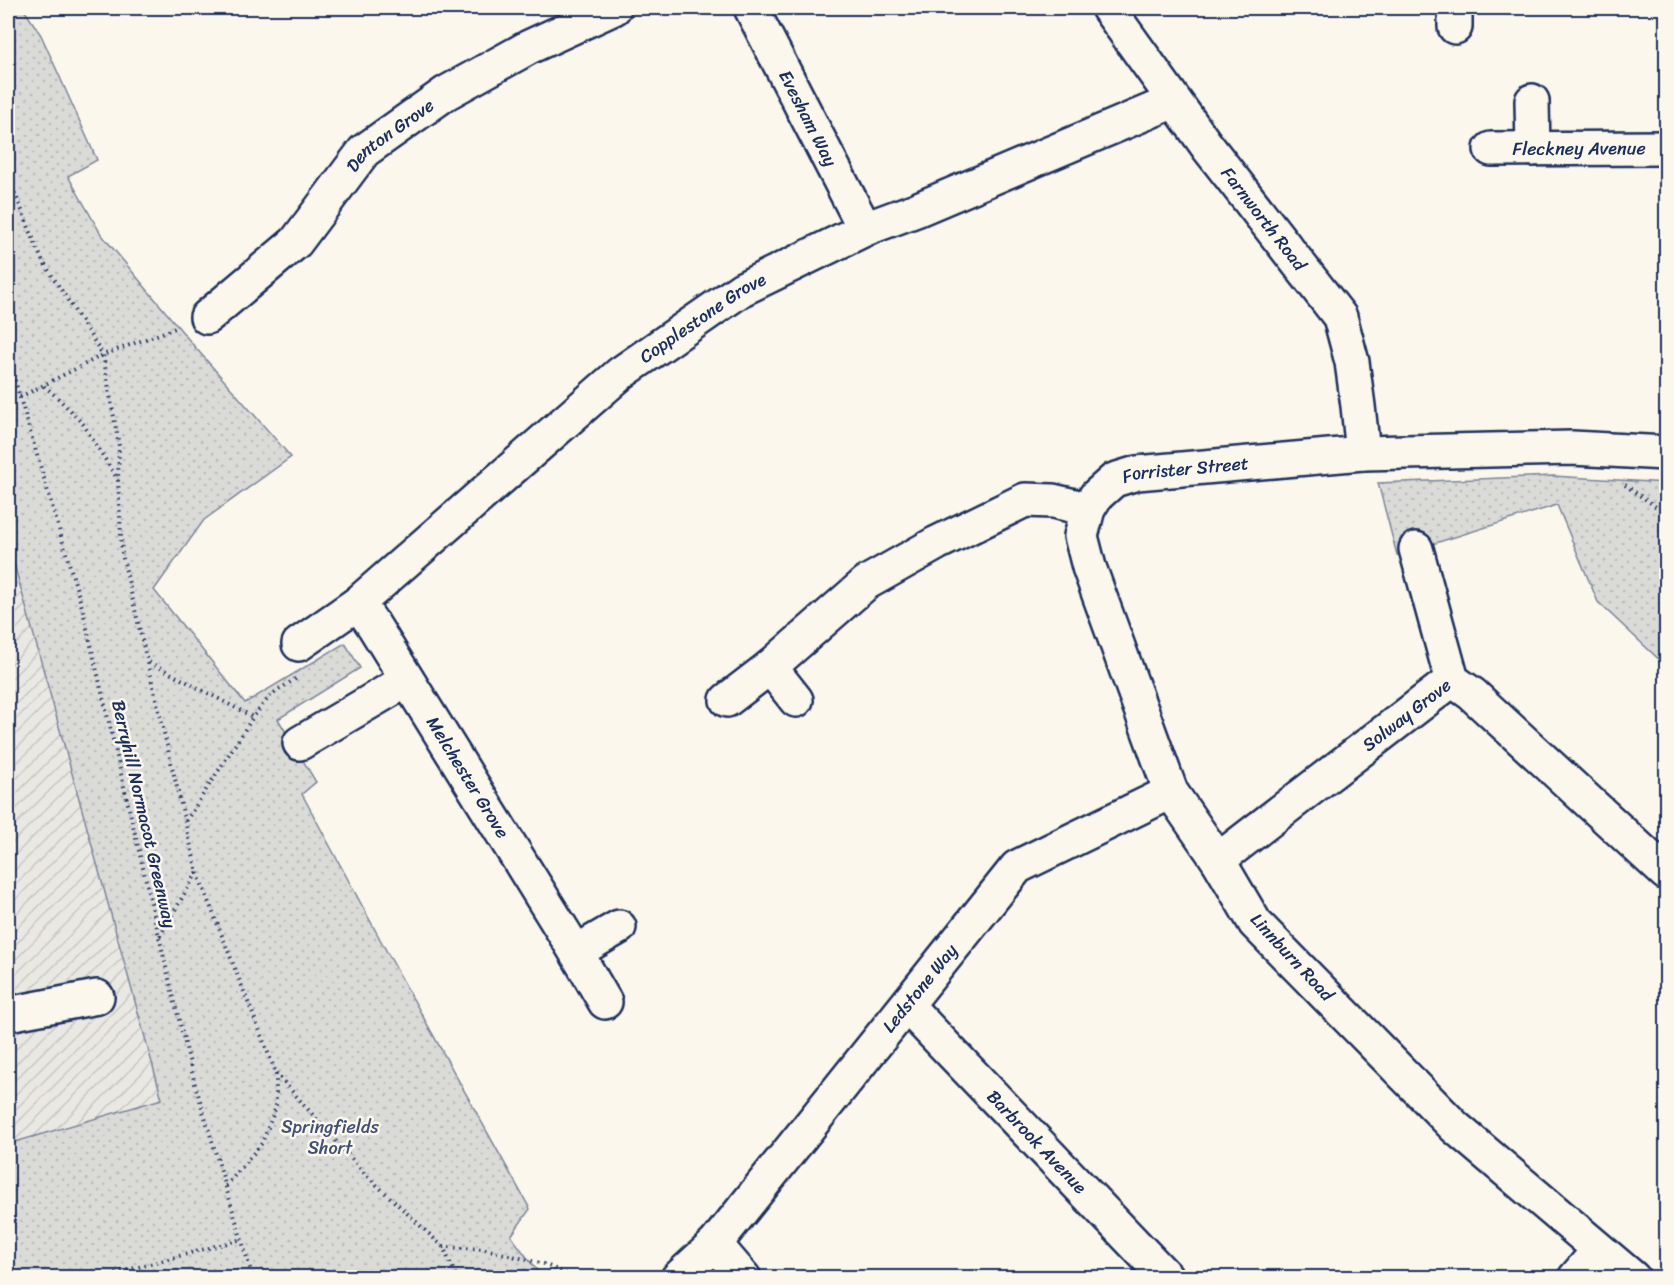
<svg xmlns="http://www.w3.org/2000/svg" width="1674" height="1285" viewBox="0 0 1674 1285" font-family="Sriracha,sans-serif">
  <defs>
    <pattern id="industrial-furrows" width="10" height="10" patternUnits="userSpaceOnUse" patternTransform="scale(1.5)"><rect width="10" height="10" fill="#eae8e2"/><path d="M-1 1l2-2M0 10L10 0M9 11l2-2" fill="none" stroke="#c8c7c4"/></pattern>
    <pattern id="park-dots" width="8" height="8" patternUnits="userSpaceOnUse" patternTransform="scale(1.5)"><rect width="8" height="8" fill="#dadad7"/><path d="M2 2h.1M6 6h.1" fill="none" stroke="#babbbb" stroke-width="1.8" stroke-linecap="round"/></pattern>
  </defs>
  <rect width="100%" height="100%" fill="#fbf7ec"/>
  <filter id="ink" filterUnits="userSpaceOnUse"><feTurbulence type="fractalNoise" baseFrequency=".0167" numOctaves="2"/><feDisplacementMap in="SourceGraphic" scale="12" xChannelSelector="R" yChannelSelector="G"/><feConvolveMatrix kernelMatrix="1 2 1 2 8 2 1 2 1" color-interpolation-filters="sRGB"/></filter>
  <g filter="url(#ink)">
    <!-- industrial -->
    <polygon fill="url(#industrial-furrows)" points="8,540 162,1100 8,1144"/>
    <!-- park -->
    <g fill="url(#park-dots)" stroke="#7a849a" stroke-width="1.5">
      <polygon points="8,8 23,8 41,35 97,160 68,176 101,234 194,346 291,457 204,520 154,590 245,703 345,643 360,668 278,719 316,782 302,794 387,952 530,1209 511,1236 541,1276 539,1277 8,1277 8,1144 162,1099 8,542"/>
      <polygon points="1553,476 1666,483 1666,666 1598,602 1557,505 1397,555 1378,483"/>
    </g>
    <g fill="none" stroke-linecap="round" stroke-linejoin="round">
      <!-- minor casing -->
      <g stroke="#1b2f5e" stroke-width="38">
        <g id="minor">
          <path id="s1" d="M751,8L865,229"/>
          <path id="s2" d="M1108,8L1207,146L1340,317L1352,362L1358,406L1363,453"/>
          <polyline points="1455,8 1455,27"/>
          <polyline points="1532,101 1533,149"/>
          <path id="s3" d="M1491,149L1666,148"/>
          <path id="s4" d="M207,317L296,242L364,151L446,93L529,47L614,8"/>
          <polyline points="1416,549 1452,680"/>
          <path id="s5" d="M358,603L374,626L576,952L605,1002"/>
          <path id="s6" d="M299,644L358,603L621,373L742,289L865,229L916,210L1174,101"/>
          <polyline points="770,667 796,700"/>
          <polyline points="727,700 770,667 866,583 937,543 1025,500 1053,501 1088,509"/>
          <polyline points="300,743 407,680"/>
          <path id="s7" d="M1218,860L1452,680L1472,694L1666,873"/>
          <polyline points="576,952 619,927"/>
          <path id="s8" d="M907,1006L1167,1278"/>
          <polyline points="8,1014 97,997"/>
          <polyline points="715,1244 744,1278"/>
          <path id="s9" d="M678,1278L715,1244L1017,867L1171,792"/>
          <polyline points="1575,1278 1599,1250"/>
          <path id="s10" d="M1633,1278L1455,1127L1255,923L1218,860L1171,792L1089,567L1081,536L1088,509L1096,496L1114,480L1137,473L1363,453L1572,448L1666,453"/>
        </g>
      </g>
      <!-- path -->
      <g stroke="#1b2f5e" stroke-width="4" stroke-dasharray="1.5 4.5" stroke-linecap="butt">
        <polyline points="8,176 42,260 103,355 119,446 118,480 122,554 147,661"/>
        <polyline points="8,357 82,607 168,975 195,1084 253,1278"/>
        <polyline points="44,386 57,397 83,424 118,480"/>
        <polyline points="20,397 103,355 178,327"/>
        <polyline points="1625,485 1666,514"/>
        <polyline points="186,821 253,717 271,695 298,677"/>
        <polyline points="160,936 197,872"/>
        <polyline points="276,1073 365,1174 443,1247 457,1278"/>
        <polyline points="226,1186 262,1143 276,1107 276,1073 197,872 147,661 253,717"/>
        <polyline points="443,1247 485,1249 544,1264 575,1278"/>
        <polyline points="98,1278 242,1239"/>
      </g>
      <!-- minor -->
      <use href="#minor" stroke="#fbf7ec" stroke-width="33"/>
    </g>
  </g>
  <g text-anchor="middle" stroke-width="5" stroke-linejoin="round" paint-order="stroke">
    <!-- street labels -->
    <g font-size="18" fill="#1b2f5e" stroke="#fbf7ec">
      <text dy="6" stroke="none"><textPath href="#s1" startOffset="124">Evesham Way</textPath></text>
      <text dy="6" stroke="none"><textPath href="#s4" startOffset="260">Denton Grove</textPath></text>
      <text dy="6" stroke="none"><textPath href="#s3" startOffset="88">Fleckney Avenue</textPath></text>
      <text dy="6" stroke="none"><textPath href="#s2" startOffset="262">Farnworth Road</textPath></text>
      <text dy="6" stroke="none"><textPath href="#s6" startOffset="520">Copplestone Grove</textPath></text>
      <text dy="6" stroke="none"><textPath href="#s10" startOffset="1086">Forrister Street</textPath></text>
      <text dy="6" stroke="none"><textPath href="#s7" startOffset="238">Solway Grove</textPath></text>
      <text dy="6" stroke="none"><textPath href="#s5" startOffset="206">Melchester Grove</textPath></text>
      <text transform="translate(144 814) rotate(77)" y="6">Berryhill Normacot Greenway</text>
      <text transform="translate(1292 957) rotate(47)" y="6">Linnburn Road</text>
      <text dy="6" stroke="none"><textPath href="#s9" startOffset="378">Ledstone Way</textPath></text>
      <text dy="6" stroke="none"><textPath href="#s8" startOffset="188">Barbrook Avenue</textPath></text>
    </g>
    <!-- park labels -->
    <g font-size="18" fill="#415176" stroke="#fbf7ec">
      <text x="330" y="1133">Springfields<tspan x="330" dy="21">Short</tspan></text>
    </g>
  </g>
  <!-- margin -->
  <rect width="1674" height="1285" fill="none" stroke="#fbf7ec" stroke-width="30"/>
  <rect x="15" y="15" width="1644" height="1255" fill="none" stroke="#1b2f5e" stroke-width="2" filter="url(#ink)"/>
</svg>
